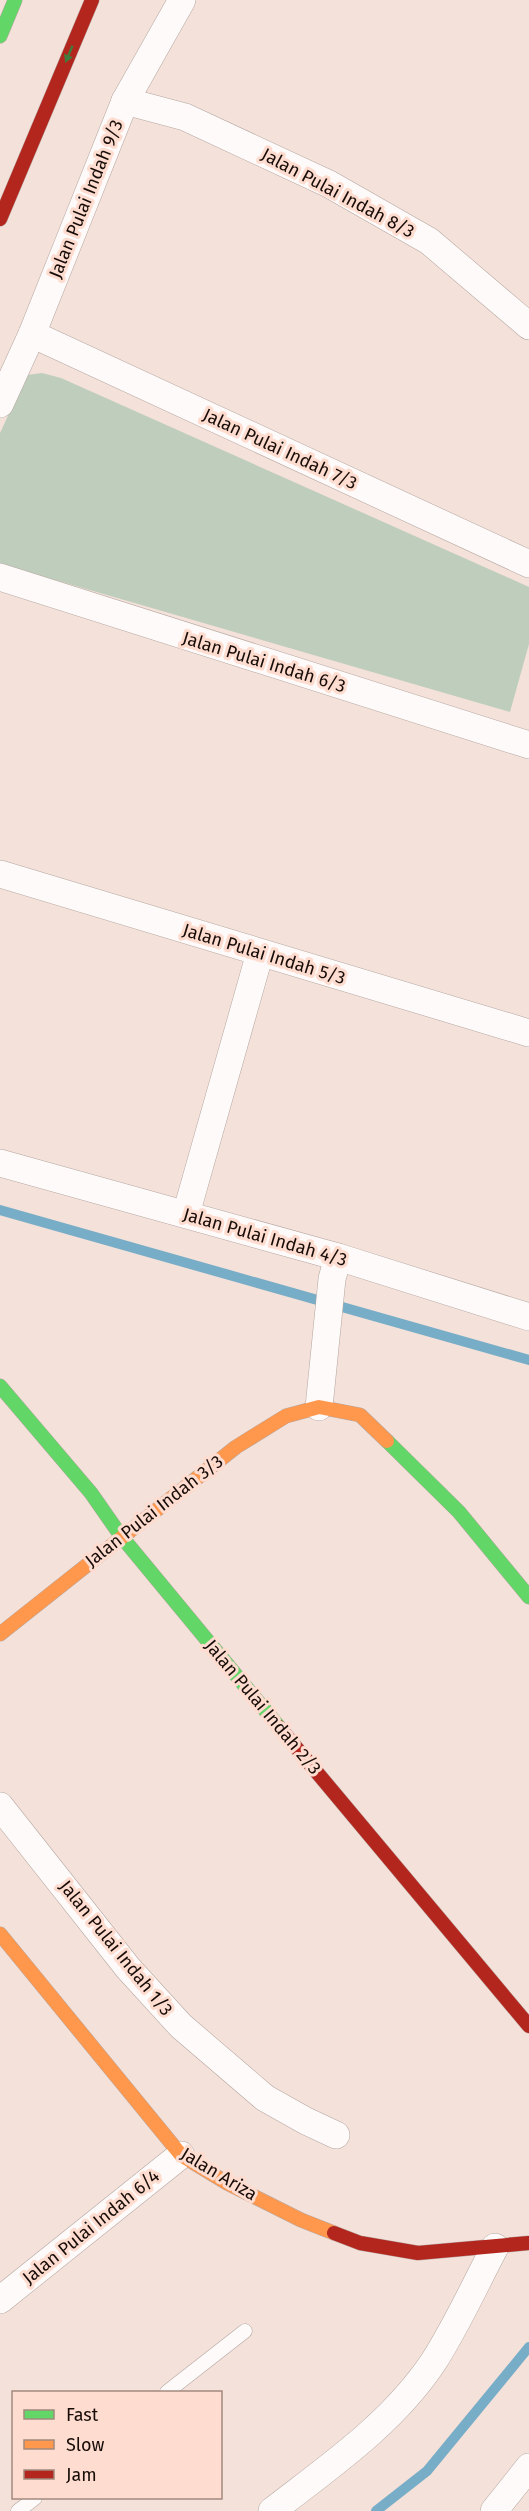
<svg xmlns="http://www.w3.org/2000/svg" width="529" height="2511" viewBox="0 0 529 2511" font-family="'Fira Sans',sans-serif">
  <rect width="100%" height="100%" fill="#f4e1da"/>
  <!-- green -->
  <polygon fill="#bfcebc" points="42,373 61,378 529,587 529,644 510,712 0,564 0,433 27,375"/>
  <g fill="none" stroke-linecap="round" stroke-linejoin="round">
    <!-- stream -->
    <g stroke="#77adc6" stroke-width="10">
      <polyline points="0,1210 529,1360"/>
      <polyline points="376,2511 427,2471 529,2347"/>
    </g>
    <!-- lane casing -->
    <g stroke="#b5a7a1" stroke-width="15">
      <g id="lane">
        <polyline points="167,2392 245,2331"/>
        <polyline points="18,2511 35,2498"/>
      </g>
    </g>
    <!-- street casing -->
    <g stroke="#b5a7a1" stroke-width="28">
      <g id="street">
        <polyline points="125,101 185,117 329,184 429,241 529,326"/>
        <polyline points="32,334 529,564"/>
        <polyline points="0,404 32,334 125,101 182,0"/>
        <polyline points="0,577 529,745"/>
        <polyline points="0,874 529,1033"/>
        <polyline points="0,1163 338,1257 529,1317"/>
        <polyline points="186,1214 260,953"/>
        <polyline points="319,1407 332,1279 338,1257"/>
        <polyline points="0,1806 128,1968 181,2026 265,2098 306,2121 336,2135"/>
        <polyline points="0,2300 181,2155"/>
        <path d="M272,2511C330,2466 393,2423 434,2361C457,2325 475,2285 495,2247"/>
        <polyline points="494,2511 529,2467"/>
      </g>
    </g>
    <!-- fast casing -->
    <g stroke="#b5a7a1" stroke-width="15">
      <g id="fast">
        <polyline points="0,36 15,0"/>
        <polyline points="0,1386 91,1493 121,1536 279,1727"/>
        <polyline points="387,1441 459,1512 529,1597"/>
      </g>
    </g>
    <!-- slow casing -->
    <g stroke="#b5a7a1" stroke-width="15">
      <g id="slow">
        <polyline points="0,1634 236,1447 286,1416 319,1407 360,1415 387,1441"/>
        <polyline points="0,1934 181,2155 227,2183 301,2220 334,2233"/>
      </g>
    </g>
    <!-- jam casing -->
    <g stroke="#b5a7a1" stroke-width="15">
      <g id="jam">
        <polyline points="0,219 92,0"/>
        <polyline points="279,1727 529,2026"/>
        <polyline points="334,2233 360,2243 418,2253 529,2243"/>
      </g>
    </g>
    <!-- lane -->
    <use href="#lane" stroke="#fdfaf9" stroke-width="14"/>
    <!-- street -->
    <use href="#street" stroke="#fdfaf9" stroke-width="27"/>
    <!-- fast -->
    <use href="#fast" stroke="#63d668" stroke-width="14"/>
    <!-- slow -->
    <use href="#slow" stroke="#ff974d" stroke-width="14"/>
    <!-- jam -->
    <use href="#jam" stroke="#b3261e" stroke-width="14"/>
  </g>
  <!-- one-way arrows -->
  <defs><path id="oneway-solid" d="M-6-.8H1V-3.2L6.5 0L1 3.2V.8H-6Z" transform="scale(1.5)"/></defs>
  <use fill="#417b3d" href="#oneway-solid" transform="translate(69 54) rotate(113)"/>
  <g text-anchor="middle" stroke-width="6" stroke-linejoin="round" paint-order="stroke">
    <!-- street labels -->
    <g font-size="18" fill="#170c08" stroke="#fedccf">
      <text transform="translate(338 193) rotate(28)" y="6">Jalan Pulai Indah 8/3</text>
      <text transform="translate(86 199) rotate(-68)" y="6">Jalan Pulai Indah 9/3</text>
      <text transform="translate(280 449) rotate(25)" y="6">Jalan Pulai Indah 7/3</text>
      <text transform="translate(264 662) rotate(17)" y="6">Jalan Pulai Indah 6/3</text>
      <text transform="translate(264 954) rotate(17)" y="6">Jalan Pulai Indah 5/3</text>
      <text transform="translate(265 1237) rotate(16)" y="6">Jalan Pulai Indah 4/3</text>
      <text transform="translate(154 1511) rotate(-38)" y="6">Jalan Pulai Indah 3/3</text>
      <text transform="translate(263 1707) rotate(50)" y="6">Jalan Pulai Indah 2/3</text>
      <text transform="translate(116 1948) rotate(51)" y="6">Jalan Pulai Indah 1/3</text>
      <text transform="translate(219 2174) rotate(31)" y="6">Jalan Ariza</text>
      <text transform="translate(91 2227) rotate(-39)" y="6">Jalan Pulai Indah 6/4</text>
    </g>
  </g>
  <!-- legend -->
  <rect x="12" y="2391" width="210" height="108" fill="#fedccf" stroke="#a2897f" stroke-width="1.5"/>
  <rect x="24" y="2410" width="30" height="9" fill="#63d668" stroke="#a2897f" stroke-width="1.5"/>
  <text x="66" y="2421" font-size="18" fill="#170c08">Fast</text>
  <rect x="24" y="2440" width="30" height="9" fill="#ff974d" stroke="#a2897f" stroke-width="1.5"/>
  <text x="66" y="2451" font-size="18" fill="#170c08">Slow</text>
  <rect x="24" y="2470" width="30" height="9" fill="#b3261e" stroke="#a2897f" stroke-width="1.5"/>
  <text x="66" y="2481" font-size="18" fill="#170c08">Jam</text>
</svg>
